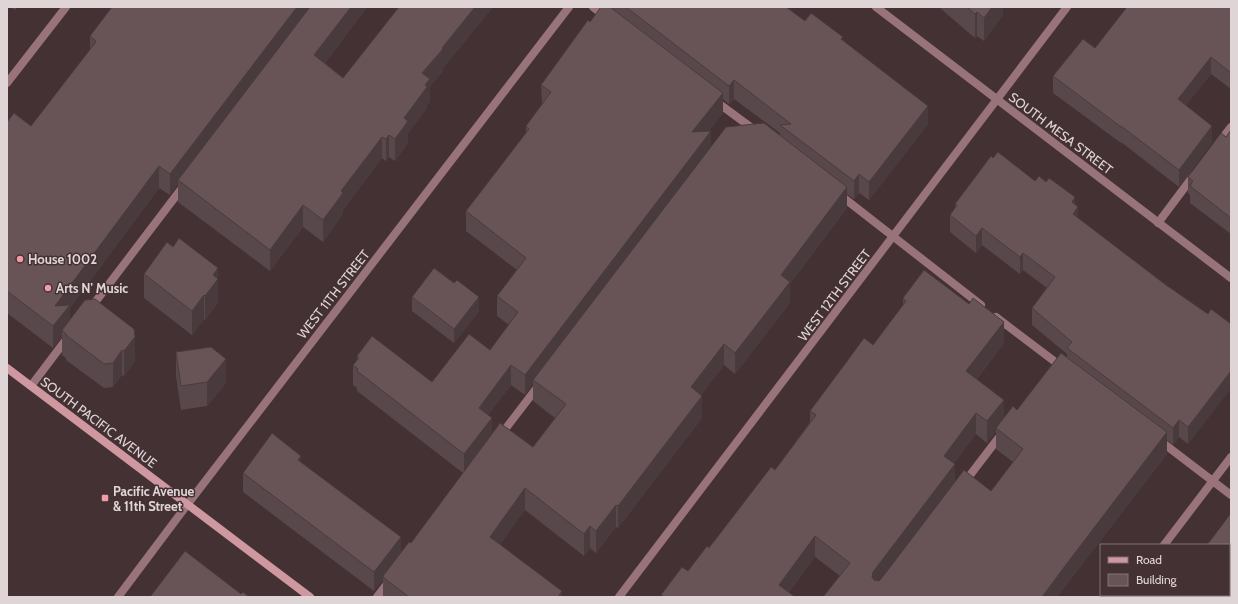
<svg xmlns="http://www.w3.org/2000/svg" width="1238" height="604" viewBox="0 0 1238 604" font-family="Cabin,sans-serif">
  <rect width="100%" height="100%" fill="#433134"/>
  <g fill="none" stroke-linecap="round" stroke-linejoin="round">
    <!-- lane -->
    <g stroke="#98747a" stroke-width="8">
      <polyline points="593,7 606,17"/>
      <polyline points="714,100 756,131"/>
      <polyline points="1218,144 1231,127"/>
      <polyline points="840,195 981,305"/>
      <polyline points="1158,223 1194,175"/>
      <polyline points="90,309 185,184"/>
      <polyline points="996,317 1062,367"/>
      <polyline points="31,386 68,337"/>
      <polyline points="500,436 539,385"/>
      <polyline points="1159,440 1231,495"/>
      <polyline points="964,483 1003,432"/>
      <polyline points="377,597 390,580"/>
    </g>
    <!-- street -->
    <g stroke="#98747a" stroke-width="8">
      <polyline points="876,7 1231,278"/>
      <polyline points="7,83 66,7"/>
      <polyline points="1164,545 1231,457"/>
      <polyline points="118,597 187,505 569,7"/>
      <polyline points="619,597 1067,7"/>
      <polyline points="1124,597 1125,595"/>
    </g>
    <!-- secondary -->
    <polyline stroke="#cf97a0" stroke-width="8" points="7,368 310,597"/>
  </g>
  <!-- wall -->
  <g fill="#59484b" fill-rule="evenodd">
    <polygon points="10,7 17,7 15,10"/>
    <polygon points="112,7 367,7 325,63 343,78 399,7 493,7 443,68 443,71 430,86 430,101 427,105 427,108 408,133 408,143 395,161 389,157 386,161 382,158 343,210 343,214 323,242 303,227 270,271 178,202 178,184 170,195 159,188 70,308 70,320 85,300 135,361 124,376 122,375 113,387 104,388 66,360 66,358 62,355 62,336 53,348 7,313 7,122 31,126 90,50 90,36"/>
    <path d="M611,7H786L805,21L843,40L928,124L869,200L859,193L854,199L847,194V208L790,284V303L735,374L724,365L701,395L702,418L618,528L616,527L596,553L590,548L584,556L525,510L500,544L562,597H383V580L374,591L243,492V473L301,462L401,554L411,543L463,473L357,391V388L353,385V365L357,360V356L432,382L490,350L509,325L497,316V296L517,270L466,231V211L526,133V126L542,105L541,85L590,22L611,8ZM723,99L729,104L734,99L780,133V135L711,147L709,131L723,113ZM533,383V401L555,418L533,447L492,435L488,415L511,385L525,395Z"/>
    <polygon points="941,7 1003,7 1003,15 984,41 977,36 975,38 941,9"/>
    <polygon points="1231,7 1231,89 1211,74 1186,105 1212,142 1179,187 1121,142 1121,143 1053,93 1053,76 1095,48"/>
    <polygon points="1231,130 1231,234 1190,203 1190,195 1188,193 1188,177 1226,137"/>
    <path d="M993,158L1035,181L1075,204L1078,218L1166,285L1208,314L1231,324V388L1188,444L1179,437L1173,445L1167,440V454L1057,597H823L840,576L815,557L789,592L795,597H661V595L688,571L775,470L810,422V411L873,345L903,305V298L1004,343L977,379L1004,418L1017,410L1067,358V354L1032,325V308L1047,288L1023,270L1020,274L982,245L976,253L950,232V215L955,208V204ZM996,431V449L1013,462L991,491L955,482L954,463L976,434L987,443Z"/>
    <polygon points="144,274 218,279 218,303 205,320 204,319 192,335 144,298"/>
    <polygon points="454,283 479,311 454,343 412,311 412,297"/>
    <polygon points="176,352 226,383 207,406 181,410 176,376"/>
  </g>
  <!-- shaded-wall -->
  <g fill="#493b3d">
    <polygon points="297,7 313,7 178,180 178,184 170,195 170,174"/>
    <polygon points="351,7 367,7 314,77 314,55"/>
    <polygon points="475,7 493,7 443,68 443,71 430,86 430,101 427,105 427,108 408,133 408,143 395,161 395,139 422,73"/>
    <polygon points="992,7 1003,7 1003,15 984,41 984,18"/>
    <polygon points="977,12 977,36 975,38 975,14"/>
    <polygon points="1211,57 1211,74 1178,115 1178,99"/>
    <polygon points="734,80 734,99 729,104 729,86"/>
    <polygon points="723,93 723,113 692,152 692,132"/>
    <polygon points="928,106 928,124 869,200 869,182"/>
    <polygon points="1212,126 1212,142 1179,187 1179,170"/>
    <polygon points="711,131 711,150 533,380 533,383 525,395 525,375"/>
    <polygon points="389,135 389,157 386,161 386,139"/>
    <polygon points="382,137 382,158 343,210 343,214 323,242 323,220 341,191"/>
    <polygon points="159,166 159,188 70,308 70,326 62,330 62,336 53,348 53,326 55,306"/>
    <polygon points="859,174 859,193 854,199 854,181"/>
    <polygon points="847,187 847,208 790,284 790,303 735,374 735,353 781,275"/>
    <polygon points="1075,197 1075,211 1078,207 1078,224 1073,217 1072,202"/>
    <polygon points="303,205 303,227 270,271 270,250"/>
    <polygon points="982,228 982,245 976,253 976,236"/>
    <polygon points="1023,253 1023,270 1020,274 1020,257"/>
    <polygon points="218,268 218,303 205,320 205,296 213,275"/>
    <polygon points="204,295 204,319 192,335 192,311"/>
    <polygon points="479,297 479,311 454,343 454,329"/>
    <polygon points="1004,322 1004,343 966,393 966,371"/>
    <polygon points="135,337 135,361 124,376 124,351"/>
    <polygon points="724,344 724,365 691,409 691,387"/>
    <polygon points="122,350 122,375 113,387 113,363"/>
    <polygon points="226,359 226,383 207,406 207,382"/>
    <polygon points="511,365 511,385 479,428 479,408"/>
    <polygon points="1231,371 1231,388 1188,444 1188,427"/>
    <polygon points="702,396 702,418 618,528 618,506"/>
    <polygon points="1004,400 1004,421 996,428 996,431 987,443 987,421"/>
    <polygon points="976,413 976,434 944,477 944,456"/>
    <polygon points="492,418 492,438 464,474 464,454"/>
    <polygon points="1179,420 1179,437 1173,445 1173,428"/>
    <polygon points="1167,432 1167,454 1057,597 1042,597 1065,566"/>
    <polygon points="301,456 301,475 298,460"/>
    <polygon points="955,464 955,485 872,597 872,577 873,572"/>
    <polygon points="525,488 525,510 490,558 490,537"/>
    <polygon points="616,505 616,527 596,553 596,531"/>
    <polygon points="590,526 590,548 584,556 584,534"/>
    <polygon points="815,536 815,557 785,597 779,585"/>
    <polygon points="401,537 401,557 384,579 383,576 383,580 374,591 374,572"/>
    <polygon points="562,591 562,597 558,597"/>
  </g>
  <!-- building -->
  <g fill="#685457" stroke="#493b3d">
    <polygon points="112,7 297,7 170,174 159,166 55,306 70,305 53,326 7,291 7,122 14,113 31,126 95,43 96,41 90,36"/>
    <polygon points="310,7 351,7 314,55 343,78 399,7 475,7 442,48 443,49 422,73 430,79 425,85 427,87 404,118 408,121 395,139 389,135 386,139 382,137 341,191 343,193 323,220 303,205 270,250 178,180"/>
    <polygon points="601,7 610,7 723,93 692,132 711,131 525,375 511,365 479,408 492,418 464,454 357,371 358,369 353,365 359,358 357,356 372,336 432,382 469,334 490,350 518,312 497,296 526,258 466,211 529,129 526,126 551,92 541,85 588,20 590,22"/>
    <polygon points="626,7 786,7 805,21 811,13 843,37 841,39 928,106 869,182 859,174 854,181 780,125 791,124 734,80 729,86"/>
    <polygon points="967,7 992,7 984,18 977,12 975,14"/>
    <polygon points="1127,7 1231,7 1231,73 1211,57 1178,99 1212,126 1179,170 1121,126 1121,127 1053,76 1083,39 1095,48"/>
    <polygon points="764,123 847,187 781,275 790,282 735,353 724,344 691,387 702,396 618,506 616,505 596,531 590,526 584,534 525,488 490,537 562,591 558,597 409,597 384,578 383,576 409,542 411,543 500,423 533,447 566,404 533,380 726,127"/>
    <polygon points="1231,130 1231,218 1190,186 1193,181 1188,177 1221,133 1226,137"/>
    <polygon points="998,152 1035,181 1039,176 1046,182 1049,178 1075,197 1072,202 1078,207 1073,214 1166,285 1208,314 1211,309 1231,324 1231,371 1188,427 1179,420 1173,428 1067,348 1072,342 1032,308 1055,277 1023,253 1020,257 982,228 976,236 950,215 957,205 955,204 991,156 993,158"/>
    <polygon points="179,238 218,268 213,275 218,279 205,296 204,295 192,311 144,274 167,242 173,247"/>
    <polygon points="434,268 454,283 457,280 479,297 454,329 412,297"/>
    <polygon points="924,270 969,304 973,298 1004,322 966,371 1004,400 987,421 976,413 944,456 955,464 873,572 872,577 874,580 879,581 881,579 964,470 991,491 1023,449 996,428 1013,406 1017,410 1061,353 1167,432 1065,566 1042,597 823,597 850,563 815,536 779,585 795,597 665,597 661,595 682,567 688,571 707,546 709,548 771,467 775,470 816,415 810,411 842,368 864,338 873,345 906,301 903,298"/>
    <polygon points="95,299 134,329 135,337 124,351 122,350 113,363 104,364 66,335 66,334 62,330 85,300"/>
    <polygon points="211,347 226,359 207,382 181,386 176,352"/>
    <polygon points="272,433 301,456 298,460 401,537 374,572 243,473"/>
    <polygon points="1231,513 1231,597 1173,597 1174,595 1229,595 1229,545 1207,545"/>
    <polygon points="185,551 241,594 243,592 249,597 150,597"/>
  </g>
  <!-- markers -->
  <g fill="#f39aaa" stroke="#433134" stroke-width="1.5">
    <circle cx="20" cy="259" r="4"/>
    <circle cx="48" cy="288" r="4"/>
    <rect x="101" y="494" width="8" height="8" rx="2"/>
  </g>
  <g text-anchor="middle" stroke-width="3" stroke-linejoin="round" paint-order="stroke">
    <!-- street labels -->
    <g font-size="13" fill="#e0d5d6" stroke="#433134">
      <text transform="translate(1061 133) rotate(37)" y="5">SOUTH MESA STREET</text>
      <text transform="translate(333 294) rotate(-52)" y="5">WEST 11TH STREET</text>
      <text transform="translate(834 295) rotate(-53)" y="5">WEST 12TH STREET</text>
      <text transform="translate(99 422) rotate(37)" y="5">SOUTH PACIFIC AVENUE</text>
    </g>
    <!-- poi labels -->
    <g font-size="13" font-weight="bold" fill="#e0d5d6" stroke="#433134" text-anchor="start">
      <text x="28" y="264">House 1002</text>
      <text x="56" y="293">Arts N' Music</text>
      <text x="113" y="496">Pacific Avenue<tspan x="113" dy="15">&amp; 11th Street</tspan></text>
    </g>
  </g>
  <!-- border -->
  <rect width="1238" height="604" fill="none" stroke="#e0d5d6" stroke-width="16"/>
  <!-- legend -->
  <rect x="1100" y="544" width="130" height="52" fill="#433134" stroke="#827375"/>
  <rect x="1108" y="557" width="20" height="6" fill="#cf97a0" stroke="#827375"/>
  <text x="1136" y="564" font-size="12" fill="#e0d5d6">Road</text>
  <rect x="1108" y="574" width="20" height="12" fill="#685457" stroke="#827375"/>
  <text x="1136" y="584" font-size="12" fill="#e0d5d6">Building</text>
</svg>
